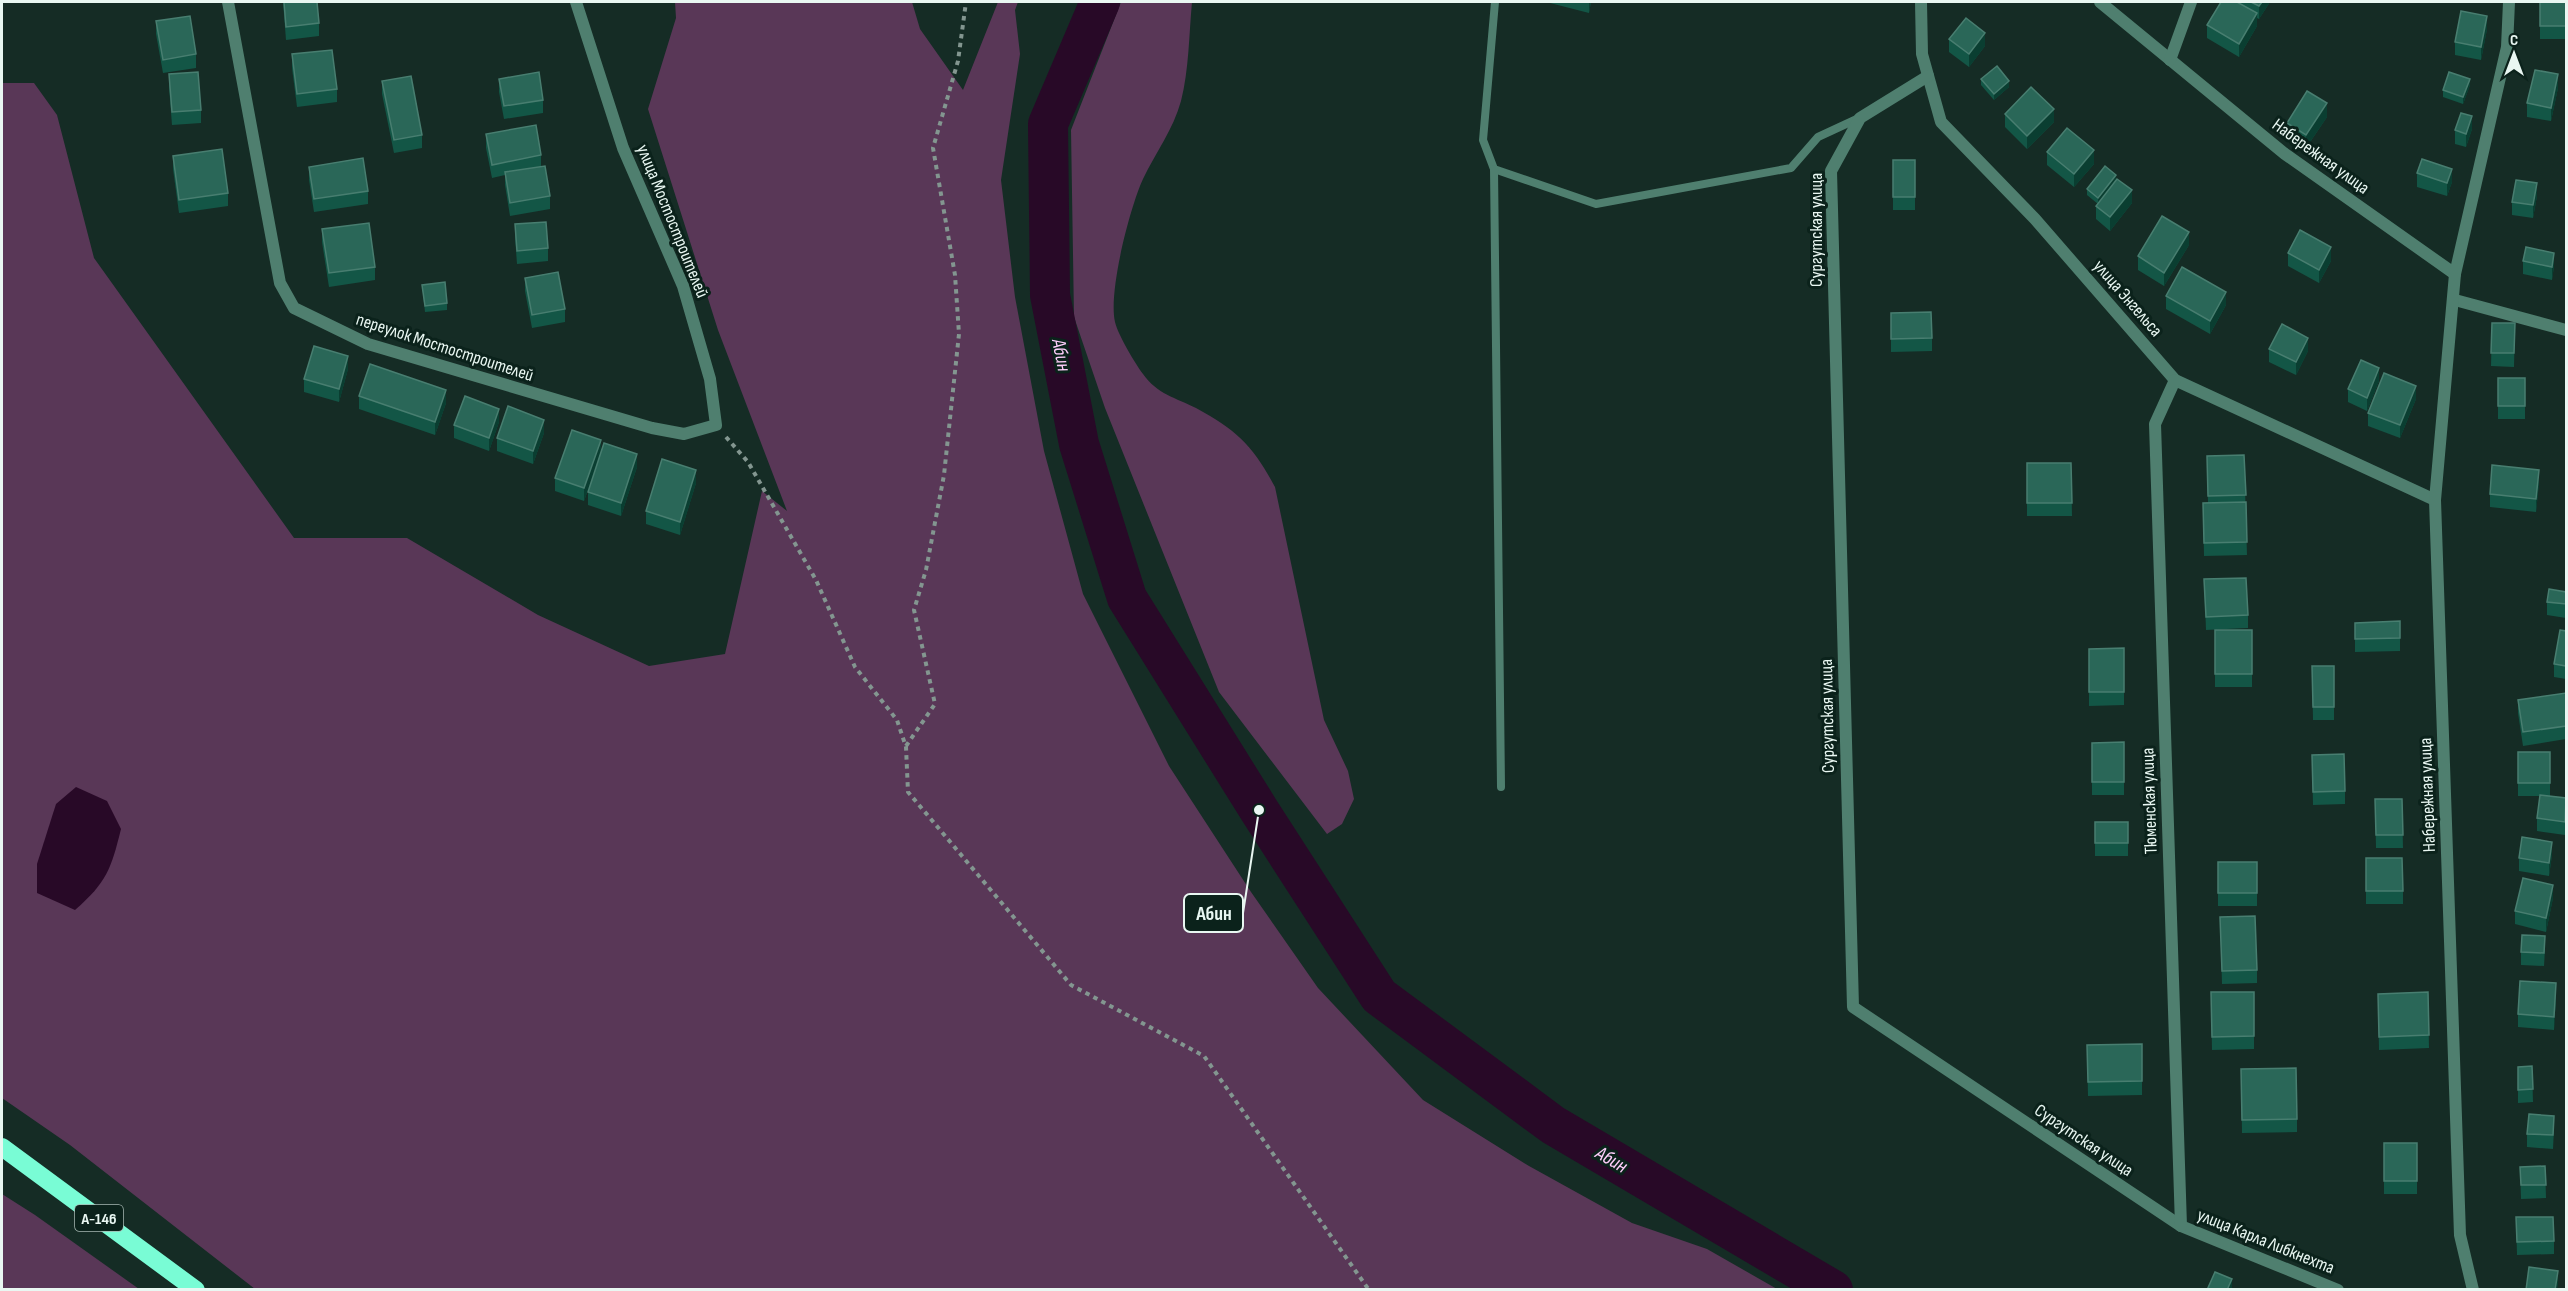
<svg xmlns="http://www.w3.org/2000/svg" width="2568" height="1291" viewBox="0 0 2568 1291" font-family="'Sofia Sans Condensed',sans-serif">
  <rect width="100%" height="100%" fill="#152c25"/>
  <!-- green -->
  <g fill="#593757">
    <polygon points="675,2 912,2 920,29 963,90 998,2 1018,2 1015,10 1020,54 1001,180 1015,297 1044,451 1083,594 1169,766 1251,892 1318,988 1423,1100 1529,1166 1632,1223 1707,1249 1777,1289 255,1289 70,1145 2,1098 2,83 34,83 57,115 94,258 294,538 407,538 538,615 649,666 725,654 762,491 787,511 718,330 648,109 676,18"/>
    <path d="M1121,2H1192C1189,34 1189,70 1181,101C1173,130 1156,152 1143,179C1130,207 1108,292 1115,322C1118,335 1135,363 1143,374C1157,394 1176,398 1196,408C1237,430 1253,446 1275,487L1324,720L1348,771L1354,799L1342,824L1327,834L1219,692L1105,408L1074,317L1071,130Z"/>
    <polygon points="2,1194 35,1215 139,1289 2,1289"/>
  </g>
  <!-- water -->
  <path fill="#280927" d="M76,787L107,801L121,829C111,869 107,882 75,910L37,893V864L56,804Z"/>
  <g fill="none" stroke-linecap="round" stroke-linejoin="round">
    <!-- river -->
    <polyline stroke="#280927" stroke-width="40" points="1100,2 1048,124 1050,295 1079,444 1127,598 1259,810 1379,996 1553,1125 1833,1290"/>
    <!-- path -->
    <g stroke="#839690" stroke-width="4" stroke-dasharray="4.5 4.5" stroke-linecap="butt">
      <polyline points="726,437 748,462 816,580 855,667 897,720 906,747 908,792 1071,985 1204,1056 1369,1290"/>
      <polyline points="906,746 935,704 914,610 926,570 944,475 959,334 955,275 933,148 958,61 966,2"/>
    </g>
    <!-- lane -->
    <g stroke="#4f7f6f" stroke-width="8">
      <polyline points="1495,2 1483,140 1494,169 1596,204 1791,168 1818,137 1859,118"/>
      <polyline points="1494,169 1501,787"/>
    </g>
    <!-- street -->
    <g stroke="#4f7f6f" stroke-width="12">
      <polyline points="228,2 280,283 294,308 368,344 652,428 684,434 716,425 710,379 683,286 623,148 576,2"/>
      <polyline points="1921,2 1922,54 1941,122 2035,219 2175,380 2435,500"/>
      <polyline points="2100,2 2285,154 2455,274"/>
      <polyline points="2170,60 2191,2"/>
      <polyline points="1928,76 1860,118 1831,171 1853,1007 2181,1226 2338,1290"/>
      <polyline points="2455,300 2566,330"/>
      <polyline points="2175,380 2155,424 2181,1226"/>
      <polyline points="2473,1290 2460,1235 2435,500 2455,274 2507,47 2509,2"/>
    </g>
    <!-- highway -->
    <polyline stroke="#79fcd5" stroke-width="18" points="2,1147 196,1290"/>
  </g>
  <!-- wall -->
  <g fill="#135646">
    <polygon points="283,2 317,2 319,23 319,36 286,40"/>
    <polygon points="1550,2 1591,2 1589,13 1550,3"/>
    <polygon points="2221,2 2270,2 2259,19 2257,18 2257,26 2239,57 2207,38 2207,25"/>
    <rect x="2540" y="2" width="26" height="37"/>
    <polygon points="156,21 196,54 196,68 163,73 156,34"/>
    <polygon points="2487,29 2481,60 2455,55 2455,42"/>
    <polygon points="1949,39 1985,46 1969,67 1949,52"/>
    <polygon points="292,54 337,89 337,102 297,107 292,68"/>
    <polygon points="169,74 201,110 201,123 172,125 169,87"/>
    <polygon points="499,79 543,100 543,113 504,119 499,92"/>
    <polygon points="1981,79 2009,87 1994,100 1981,85"/>
    <polygon points="382,81 422,135 422,148 394,153 382,94"/>
    <polygon points="2470,85 2463,104 2443,97 2443,90"/>
    <polygon points="2558,88 2551,121 2527,117 2527,103"/>
    <polygon points="2005,114 2054,122 2027,149 2005,127"/>
    <polygon points="2327,117 2306,148 2287,136 2287,123"/>
    <polygon points="2472,129 2466,147 2455,144 2455,130"/>
    <polygon points="486,134 541,155 541,166 550,196 550,209 510,216 505,185 505,175 492,178 486,148"/>
    <polygon points="2047,152 2094,164 2074,187 2047,165"/>
    <polygon points="173,156 228,193 228,206 179,213 173,169"/>
    <rect x="1893" y="160" width="22" height="50"/>
    <polygon points="309,167 368,191 368,204 314,212 309,180"/>
    <polygon points="2417,173 2452,182 2447,196 2417,187"/>
    <polygon points="2116,179 2132,203 2110,231 2096,219 2096,206 2098,204 2087,195 2087,189"/>
    <polygon points="2537,196 2533,218 2512,215 2512,202"/>
    <polygon points="515,224 548,248 548,261 517,264 515,237"/>
    <polygon points="322,229 375,267 375,280 329,287 322,242"/>
    <polygon points="2189,245 2164,286 2138,270 2138,256"/>
    <polygon points="2288,253 2331,261 2319,283 2288,266"/>
    <polygon points="2523,261 2554,266 2552,280 2523,274"/>
    <polygon points="525,278 565,309 565,322 532,328 525,291"/>
    <polygon points="422,285 447,303 447,310 425,312"/>
    <polygon points="2166,296 2226,305 2210,334 2166,309"/>
    <polygon points="1891,313 1932,338 1932,351 1891,352"/>
    <polygon points="2492,323 2515,323 2514,367 2491,366"/>
    <polygon points="2269,349 2308,351 2296,375 2269,362"/>
    <polygon points="348,369 339,402 304,392 304,379"/>
    <rect x="2498" y="378" width="27" height="41"/>
    <polygon points="2379,381 2367,411 2348,402 2348,389"/>
    <polygon points="359,396 446,403 435,435 359,409"/>
    <polygon points="2416,399 2400,438 2368,426 2368,413"/>
    <polygon points="499,422 489,451 454,438 454,425"/>
    <polygon points="544,433 533,464 497,451 497,438"/>
    <polygon points="601,453 584,501 555,491 555,478"/>
    <polygon points="2244,455 2247,555 2204,556 2203,503 2208,503 2207,456"/>
    <polygon points="2027,463 2071,463 2072,516 2027,516"/>
    <polygon points="637,467 621,516 588,505 588,492"/>
    <polygon points="696,483 680,535 646,524 646,511"/>
    <polygon points="2539,483 2536,512 2490,507 2490,494"/>
    <polygon points="2204,579 2248,615 2248,628 2206,630"/>
    <polygon points="2566,592 2566,618 2547,615 2547,602"/>
    <polygon points="2400,621 2400,651 2355,652 2355,623"/>
    <rect x="2215" y="630" width="37" height="57"/>
    <polygon points="2566,631 2566,679 2554,677 2554,664"/>
    <polygon points="2124,648 2124,705 2089,706 2089,649"/>
    <polygon points="2312,666 2334,666 2334,720 2313,720"/>
    <polygon points="2566,693 2566,739 2523,746 2518,713 2518,700"/>
    <polygon points="2124,742 2124,795 2092,795 2092,743"/>
    <polygon points="2518,752 2550,752 2550,796 2566,798 2566,822 2565,835 2537,831 2537,818 2540,796 2518,796"/>
    <polygon points="2312,755 2345,791 2345,804 2313,805"/>
    <polygon points="2375,799 2402,799 2403,848 2376,848"/>
    <rect x="2095" y="822" width="33" height="34"/>
    <polygon points="2552,855 2549,876 2519,871 2519,858"/>
    <polygon points="2366,858 2403,891 2403,904 2366,904"/>
    <rect x="2218" y="862" width="39" height="44"/>
    <polygon points="2553,898 2546,932 2515,924 2515,911"/>
    <polygon points="2220,917 2257,970 2257,983 2222,984"/>
    <polygon points="2545,949 2544,966 2521,965 2521,952"/>
    <polygon points="2211,992 2254,992 2254,1049 2212,1050"/>
    <polygon points="2428,992 2429,1048 2379,1050 2378,994"/>
    <polygon points="2556,996 2554,1030 2518,1027 2518,1014"/>
    <polygon points="2087,1045 2142,1081 2142,1095 2088,1096"/>
    <polygon points="2532,1066 2533,1102 2518,1103 2518,1067"/>
    <polygon points="2241,1069 2297,1119 2297,1132 2242,1133"/>
    <polygon points="2554,1129 2553,1149 2527,1147 2527,1134"/>
    <rect x="2384" y="1143" width="33" height="51"/>
    <polygon points="2545,1166 2546,1198 2521,1199 2520,1167"/>
    <polygon points="2516,1217 2554,1241 2554,1254 2517,1255"/>
  </g>
  <!-- shaded-wall -->
  <g fill="#0a3e31">
    <polygon points="1589,2 1591,2 1589,13"/>
    <polygon points="2262,2 2270,2 2259,19 2259,6"/>
    <polygon points="2257,13 2257,26 2239,57 2239,44"/>
    <polygon points="2487,16 2487,29 2481,60 2481,47"/>
    <polygon points="1985,33 1985,46 1969,67 1969,54"/>
    <polygon points="2558,74 2558,88 2551,121 2551,108"/>
    <polygon points="2470,79 2470,85 2463,104 2463,97"/>
    <polygon points="2009,81 2009,87 1994,100 1994,94"/>
    <polygon points="2327,103 2327,117 2306,148 2306,135"/>
    <polygon points="2054,109 2054,122 2027,149 2027,136"/>
    <polygon points="2472,116 2472,129 2466,147 2466,134"/>
    <polygon points="2094,150 2094,164 2074,187 2074,174"/>
    <polygon points="2452,169 2452,182 2447,196 2447,183"/>
    <polygon points="2116,175 2116,182 2098,204 2098,198"/>
    <polygon points="2537,183 2537,196 2533,218 2533,205"/>
    <polygon points="2132,190 2132,203 2110,231 2110,217"/>
    <polygon points="2189,232 2189,245 2164,286 2164,273"/>
    <polygon points="2331,247 2331,261 2319,283 2319,270"/>
    <polygon points="2554,253 2554,266 2552,280 2552,267"/>
    <polygon points="2226,292 2226,305 2210,334 2210,321"/>
    <polygon points="2308,338 2308,351 2296,375 2296,362"/>
    <polygon points="348,356 348,369 339,402 339,389"/>
    <polygon points="2379,368 2379,381 2367,411 2367,398"/>
    <polygon points="2416,386 2416,399 2400,438 2400,425"/>
    <polygon points="446,390 446,403 435,435 435,422"/>
    <polygon points="499,409 499,422 489,451 489,438"/>
    <polygon points="544,420 544,433 533,464 533,451"/>
    <polygon points="601,440 601,453 584,501 584,488"/>
    <polygon points="637,454 637,467 621,516 621,503"/>
    <polygon points="696,470 696,483 680,535 680,522"/>
    <polygon points="2539,470 2539,483 2536,512 2536,499"/>
    <polygon points="2566,809 2566,822 2565,835 2565,822"/>
    <polygon points="2552,842 2552,855 2549,876 2549,863"/>
    <polygon points="2553,885 2553,898 2546,932 2546,918"/>
    <polygon points="2556,983 2556,996 2554,1030 2554,1017"/>
    <polygon points="2558,1271 2558,1285 2557,1290 2555,1290"/>
    <polygon points="2232,1279 2232,1290 2227,1290"/>
  </g>
  <!-- building -->
  <g fill="#2a6758" stroke="#487e70" stroke-width="1.5">
    <polygon points="284,2 317,2 319,23 286,27"/>
    <polygon points="2221,2 2237,2 2257,13 2239,44 2207,25"/>
    <polygon points="2251,2 2262,2 2259,6"/>
    <rect x="2540" y="2" width="26" height="24"/>
    <polygon points="2461,11 2487,16 2481,47 2455,42"/>
    <polygon points="190,16 196,54 163,60 156,21"/>
    <polygon points="1966,18 1985,33 1969,54 1949,39"/>
    <polygon points="332,50 337,89 297,94 292,54"/>
    <polygon points="1997,66 2009,81 1994,94 1981,79"/>
    <polygon points="2535,70 2558,74 2551,108 2527,103"/>
    <polygon points="198,72 201,110 172,112 169,74"/>
    <polygon points="539,72 543,100 504,106 499,79"/>
    <polygon points="2449,72 2470,79 2463,97 2443,90"/>
    <polygon points="411,76 422,135 394,140 382,81"/>
    <polygon points="2031,87 2054,109 2027,136 2005,114"/>
    <polygon points="2307,91 2327,103 2306,135 2287,123"/>
    <polygon points="2461,113 2472,116 2466,134 2455,130"/>
    <polygon points="536,125 541,155 492,165 486,134"/>
    <polygon points="2067,128 2094,150 2074,174 2047,152"/>
    <polygon points="222,149 228,193 179,200 173,156"/>
    <polygon points="363,158 368,191 314,199 309,167"/>
    <polygon points="2422,159 2452,169 2447,183 2417,173"/>
    <rect x="1893" y="160" width="22" height="37"/>
    <polygon points="545,166 550,196 510,203 505,172"/>
    <polygon points="2105,166 2116,175 2098,198 2087,189"/>
    <polygon points="2117,179 2132,190 2110,217 2096,206"/>
    <polygon points="2516,180 2537,183 2533,205 2512,202"/>
    <polygon points="2162,216 2189,232 2164,273 2138,256"/>
    <polygon points="546,222 548,248 517,251 515,224"/>
    <polygon points="369,223 375,267 329,273 322,229"/>
    <polygon points="2300,230 2331,247 2319,270 2288,253"/>
    <polygon points="2526,247 2554,253 2552,267 2523,261"/>
    <polygon points="2182,267 2226,292 2210,321 2166,296"/>
    <polygon points="558,272 565,309 532,315 525,278"/>
    <polygon points="445,282 447,303 425,306 422,285"/>
    <polygon points="1931,312 1932,338 1891,339 1891,313"/>
    <polygon points="2492,323 2515,323 2514,353 2491,353"/>
    <polygon points="2282,324 2308,338 2296,362 2269,349"/>
    <polygon points="314,346 348,356 339,389 304,379"/>
    <polygon points="2361,360 2379,368 2367,398 2348,389"/>
    <polygon points="370,364 446,390 435,422 359,396"/>
    <polygon points="2384,373 2416,386 2400,425 2368,413"/>
    <rect x="2498" y="378" width="27" height="28"/>
    <polygon points="465,396 499,409 489,438 454,425"/>
    <polygon points="508,406 544,420 533,451 497,438"/>
    <polygon points="572,430 601,440 584,488 555,478"/>
    <polygon points="604,443 637,454 621,503 588,492"/>
    <polygon points="2244,455 2246,495 2208,496 2207,456"/>
    <polygon points="662,459 696,470 680,522 646,511"/>
    <polygon points="2027,463 2071,463 2072,503 2027,503"/>
    <polygon points="2492,465 2539,470 2536,499 2490,494"/>
    <polygon points="2246,502 2247,542 2204,543 2203,503"/>
    <polygon points="2246,578 2248,615 2206,617 2204,579"/>
    <polygon points="2549,589 2566,592 2566,604 2547,602"/>
    <polygon points="2400,621 2400,638 2355,639 2355,623"/>
    <rect x="2215" y="630" width="37" height="44"/>
    <polygon points="2560,630 2566,631 2566,666 2554,664"/>
    <polygon points="2124,648 2124,692 2089,692 2089,649"/>
    <polygon points="2312,666 2334,666 2334,707 2313,707"/>
    <polygon points="2566,693 2566,726 2523,732 2518,700"/>
    <polygon points="2124,742 2124,782 2092,782 2092,743"/>
    <rect x="2518" y="752" width="32" height="31"/>
    <polygon points="2344,754 2345,791 2313,792 2312,755"/>
    <polygon points="2540,795 2566,798 2565,822 2537,818"/>
    <polygon points="2375,799 2402,799 2403,835 2376,835"/>
    <rect x="2095" y="822" width="33" height="21"/>
    <polygon points="2522,837 2552,842 2549,863 2519,858"/>
    <polygon points="2366,858 2402,858 2403,891 2366,891"/>
    <rect x="2218" y="862" width="39" height="31"/>
    <polygon points="2523,878 2553,885 2546,918 2515,911"/>
    <polygon points="2255,916 2257,970 2222,971 2220,917"/>
    <polygon points="2522,935 2545,936 2544,953 2521,952"/>
    <polygon points="2520,981 2556,983 2554,1017 2518,1014"/>
    <polygon points="2211,992 2254,992 2254,1036 2212,1037"/>
    <polygon points="2428,992 2429,1035 2379,1037 2378,994"/>
    <polygon points="2142,1044 2142,1081 2088,1082 2087,1045"/>
    <polygon points="2532,1066 2533,1089 2518,1090 2518,1067"/>
    <polygon points="2296,1068 2297,1119 2242,1120 2241,1069"/>
    <polygon points="2529,1114 2554,1116 2553,1135 2527,1134"/>
    <rect x="2384" y="1143" width="33" height="38"/>
    <polygon points="2545,1166 2546,1185 2521,1185 2520,1167"/>
    <polygon points="2516,1217 2553,1217 2554,1241 2517,1242"/>
    <polygon points="2529,1267 2558,1271 2555,1290 2526,1290"/>
    <polygon points="2215,1272 2232,1279 2227,1290 2207,1290"/>
  </g>
  <g text-anchor="middle" stroke-width="6" stroke-linejoin="round" paint-order="stroke">
    <!-- shield labels -->
    <rect fill="#0b221b" stroke="#a6b7b2" stroke-width="1.5" x="75" y="1205" width="48" height="26" rx="4.5"/>
    <g font-size="16" font-weight="bold" fill="#e9f7f2">
      <text x="99" y="1224">А-146</text>
    </g>
    <!-- street labels -->
    <g font-size="18" fill="#e9f7f2" stroke="#0b221b">
      <text transform="translate(2321 156) rotate(36)" y="6">Набережная улица</text>
      <text transform="translate(673 221) rotate(68)" y="6">улица Мостостроителей</text>
      <text transform="translate(1816 230) rotate(-90)" y="6">Сургутская улица</text>
      <text transform="translate(2128 298) rotate(49)" y="6">улица Энгельса</text>
      <text transform="translate(445 347) rotate(18)" y="6">переулок Мостостроителей</text>
      <text transform="translate(1827 716) rotate(-91)" y="6">Сургутская улица</text>
      <text transform="translate(2427 795) rotate(-92)" y="6">Набережная улица</text>
      <text transform="translate(2149 801) rotate(-92)" y="6">Тюменская улица</text>
      <text transform="translate(2084 1140) rotate(34)" y="6">Сургутская улица</text>
      <text transform="translate(2266 1241) rotate(22)" y="6">улица Карла Либкнехта</text>
    </g>
    <!-- water labels -->
    <g font-size="20" font-style="italic" fill="#fecefb" stroke="#0b221b">
      <text transform="translate(1062 355) rotate(79)" y="7">Абин</text>
      <text transform="translate(1612 1159) rotate(30)" y="7">Абин</text>
    </g>
  </g>
  <!-- callouts -->
  <path fill="none" stroke="#e9f7f2" stroke-width="2" d="M1259 810L1243 913"/>
  <circle fill="#e9f7f2" stroke="#0b221b" stroke-width="2" cx="1259" cy="810" r="6"/>
  <rect fill="#0b221b" stroke="#e9f7f2" stroke-width="2" x="1184" y="894" width="59" height="38" rx="6"/>
  <g font-size="20" text-anchor="middle" font-weight="bold" fill="#e9f7f2">
    <text x="1214" y="920">Абин</text>
  </g>
  <!-- border -->
  <rect width="2568" height="1291" fill="none" stroke="#e9f7f2" stroke-width="6"/>
  <!-- north arrow -->
  <g transform="translate(2514 54)" stroke="#0b221b" stroke-width="4.5" paint-order="stroke">
  <path d="M0-4.5L10 22L0 15L-10 22Z" fill="#e9f7f2"/>
  <text y="-9" font-size="16" font-weight="bold" text-anchor="middle" fill="#e9f7f2">С</text>
  </g>
</svg>
